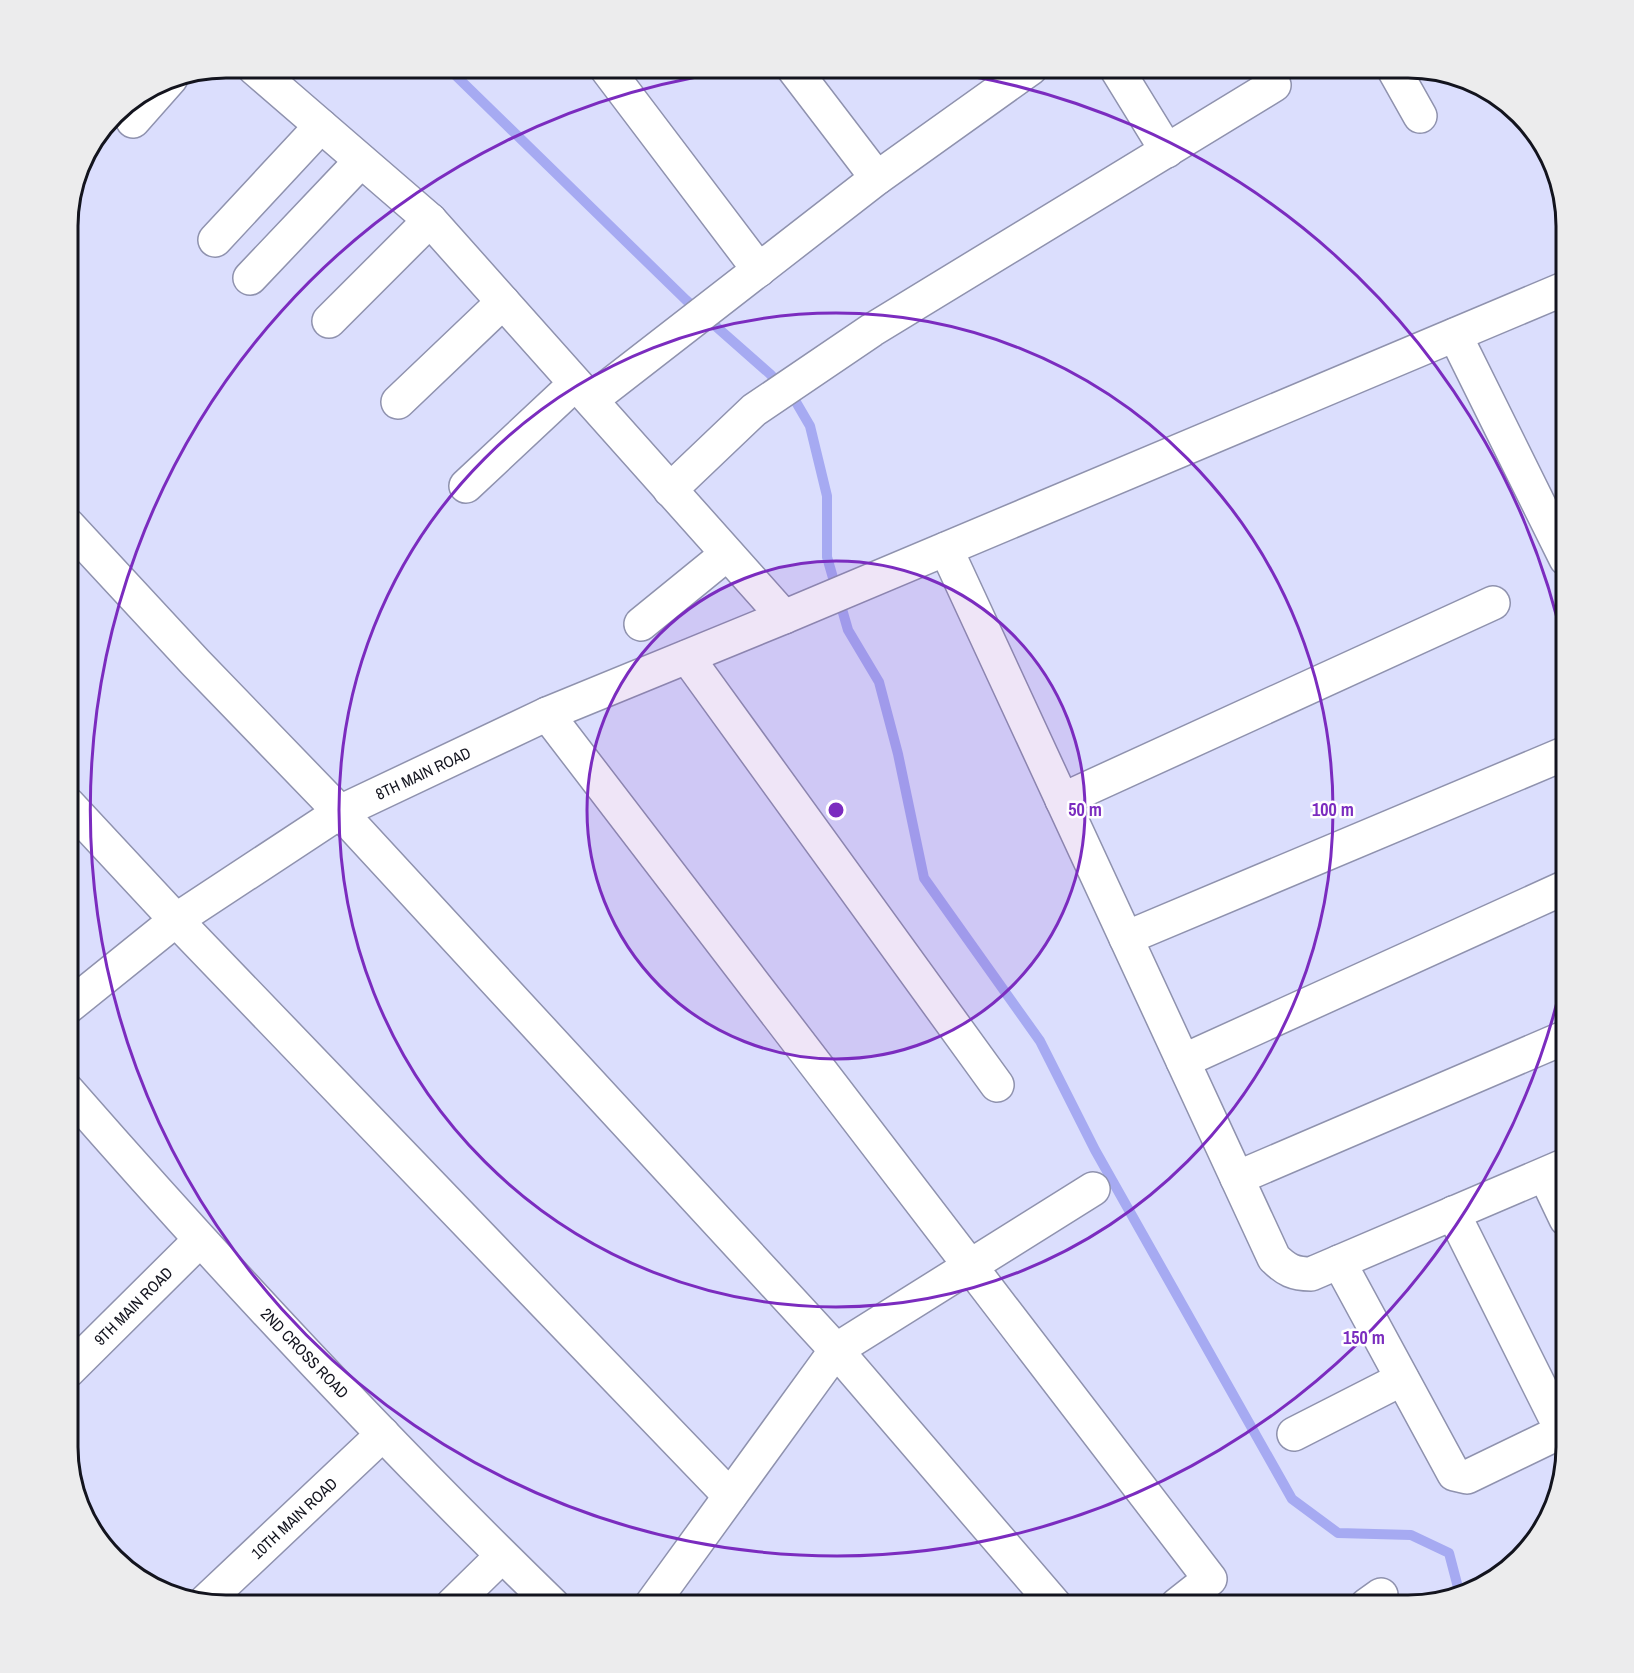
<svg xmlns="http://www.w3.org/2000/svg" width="1634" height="1673" viewBox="0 0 1634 1673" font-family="'Archivo Narrow',sans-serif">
  <rect width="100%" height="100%" fill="#dbdefd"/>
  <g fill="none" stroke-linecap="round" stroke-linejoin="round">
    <!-- stream -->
    <polyline stroke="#a6aaf2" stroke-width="10" points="448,68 686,300 770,374 796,402 810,426 827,496 827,557 848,630 879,682 898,754 924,878 1040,1041 1095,1150 1292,1499 1338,1533 1411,1535 1449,1553 1460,1595"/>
    <!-- minor casing -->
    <g stroke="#8f92ae" stroke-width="36">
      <g id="minor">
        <polyline points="254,68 430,220 784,617"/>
        <polyline points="606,68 759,270"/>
        <polyline points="793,68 877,178"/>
        <polyline points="1116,68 1167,151"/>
        <polyline points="1393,68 1420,116"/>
        <polyline points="133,121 171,78"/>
        <polyline points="215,240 321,126"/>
        <polyline points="250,278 361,161"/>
        <polyline points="329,321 430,220"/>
        <polyline points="1455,335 1566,559"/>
        <polyline points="591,400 877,178 1031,68"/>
        <polyline points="398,402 503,302"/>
        <polyline points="466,486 575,384"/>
        <polyline points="670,490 754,410 872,330 1274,85"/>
        <polyline points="68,525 195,662 340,812 836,1350 1055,1605"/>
        <path d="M946,549L1274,1258C1286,1270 1294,1274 1311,1274L1566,1165"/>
        <polyline points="641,624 727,554"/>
        <polyline points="687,657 997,1085"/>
        <polyline points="547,714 1210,1579 1177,1605"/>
        <polyline points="1062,800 1493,603"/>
        <polyline points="68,804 176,920 730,1496"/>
        <polyline points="1126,938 1566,753"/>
        <polyline points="68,1007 176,920 340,812 547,714 784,617 1566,288"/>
        <polyline points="1183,1061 1566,887"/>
        <path d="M68,1091C223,1268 384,1441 553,1605"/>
        <polyline points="1545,1175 1566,1219"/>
        <polyline points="1237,1178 1566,1037"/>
        <polyline points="1339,1262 1454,1474 1467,1477 1554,1435 1559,1425 1453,1213"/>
        <polyline points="68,1371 199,1241"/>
        <polyline points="1294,1434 1402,1379"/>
        <polyline points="206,1601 383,1434"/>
        <polyline points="452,1605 502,1556"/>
        <polyline points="651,1605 836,1350 1093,1189"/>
        <polyline points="1367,1605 1381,1595"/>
      </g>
    </g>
    <!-- minor -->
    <use href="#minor" stroke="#fff" stroke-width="33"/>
  </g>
  <!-- distance rings -->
  <circle cx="836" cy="810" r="249" fill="#7b2cbf" fill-opacity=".12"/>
  <g fill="none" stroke="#7b2cbf" stroke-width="3">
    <circle cx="836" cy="810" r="249"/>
    <circle cx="836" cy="810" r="497"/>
    <path d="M1566 965A746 746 0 1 1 758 68M914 68A746 746 0 0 1 1566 655"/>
  </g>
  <g text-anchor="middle" stroke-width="5" stroke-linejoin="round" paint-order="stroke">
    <!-- street labels -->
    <g font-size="16" fill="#13141e" stroke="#fff">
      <text transform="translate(423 773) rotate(-25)" y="6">8TH MAIN ROAD</text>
      <text transform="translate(133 1306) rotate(-45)" y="6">9TH MAIN ROAD</text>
      <text transform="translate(305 1353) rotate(46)" y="6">2ND CROSS ROAD</text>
      <text transform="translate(294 1518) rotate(-43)" y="6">10TH MAIN ROAD</text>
    </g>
  </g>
  <!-- crop -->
  <path d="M0 0H1634V1673H0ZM226 78H1408A148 148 0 0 1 1556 226V1447A148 148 0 0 1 1408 1595H226A148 148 0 0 1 78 1447V226A148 148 0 0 1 226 78Z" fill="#ececed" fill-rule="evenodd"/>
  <path fill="none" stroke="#13141e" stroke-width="3" d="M226 78H1408A148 148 0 0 1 1556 226V1447A148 148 0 0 1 1408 1595H226A148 148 0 0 1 78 1447V226A148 148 0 0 1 226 78Z"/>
  <circle cx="836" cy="810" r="9" fill="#7b2cbf" stroke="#fff" stroke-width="3"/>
  <g font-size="18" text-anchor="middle" font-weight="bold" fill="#7b2cbf" stroke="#fff" stroke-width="5" stroke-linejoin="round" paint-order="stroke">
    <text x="1085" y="816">50 m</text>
    <text x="1333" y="816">100 m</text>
    <text x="1364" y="1344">150 m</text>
  </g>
</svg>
